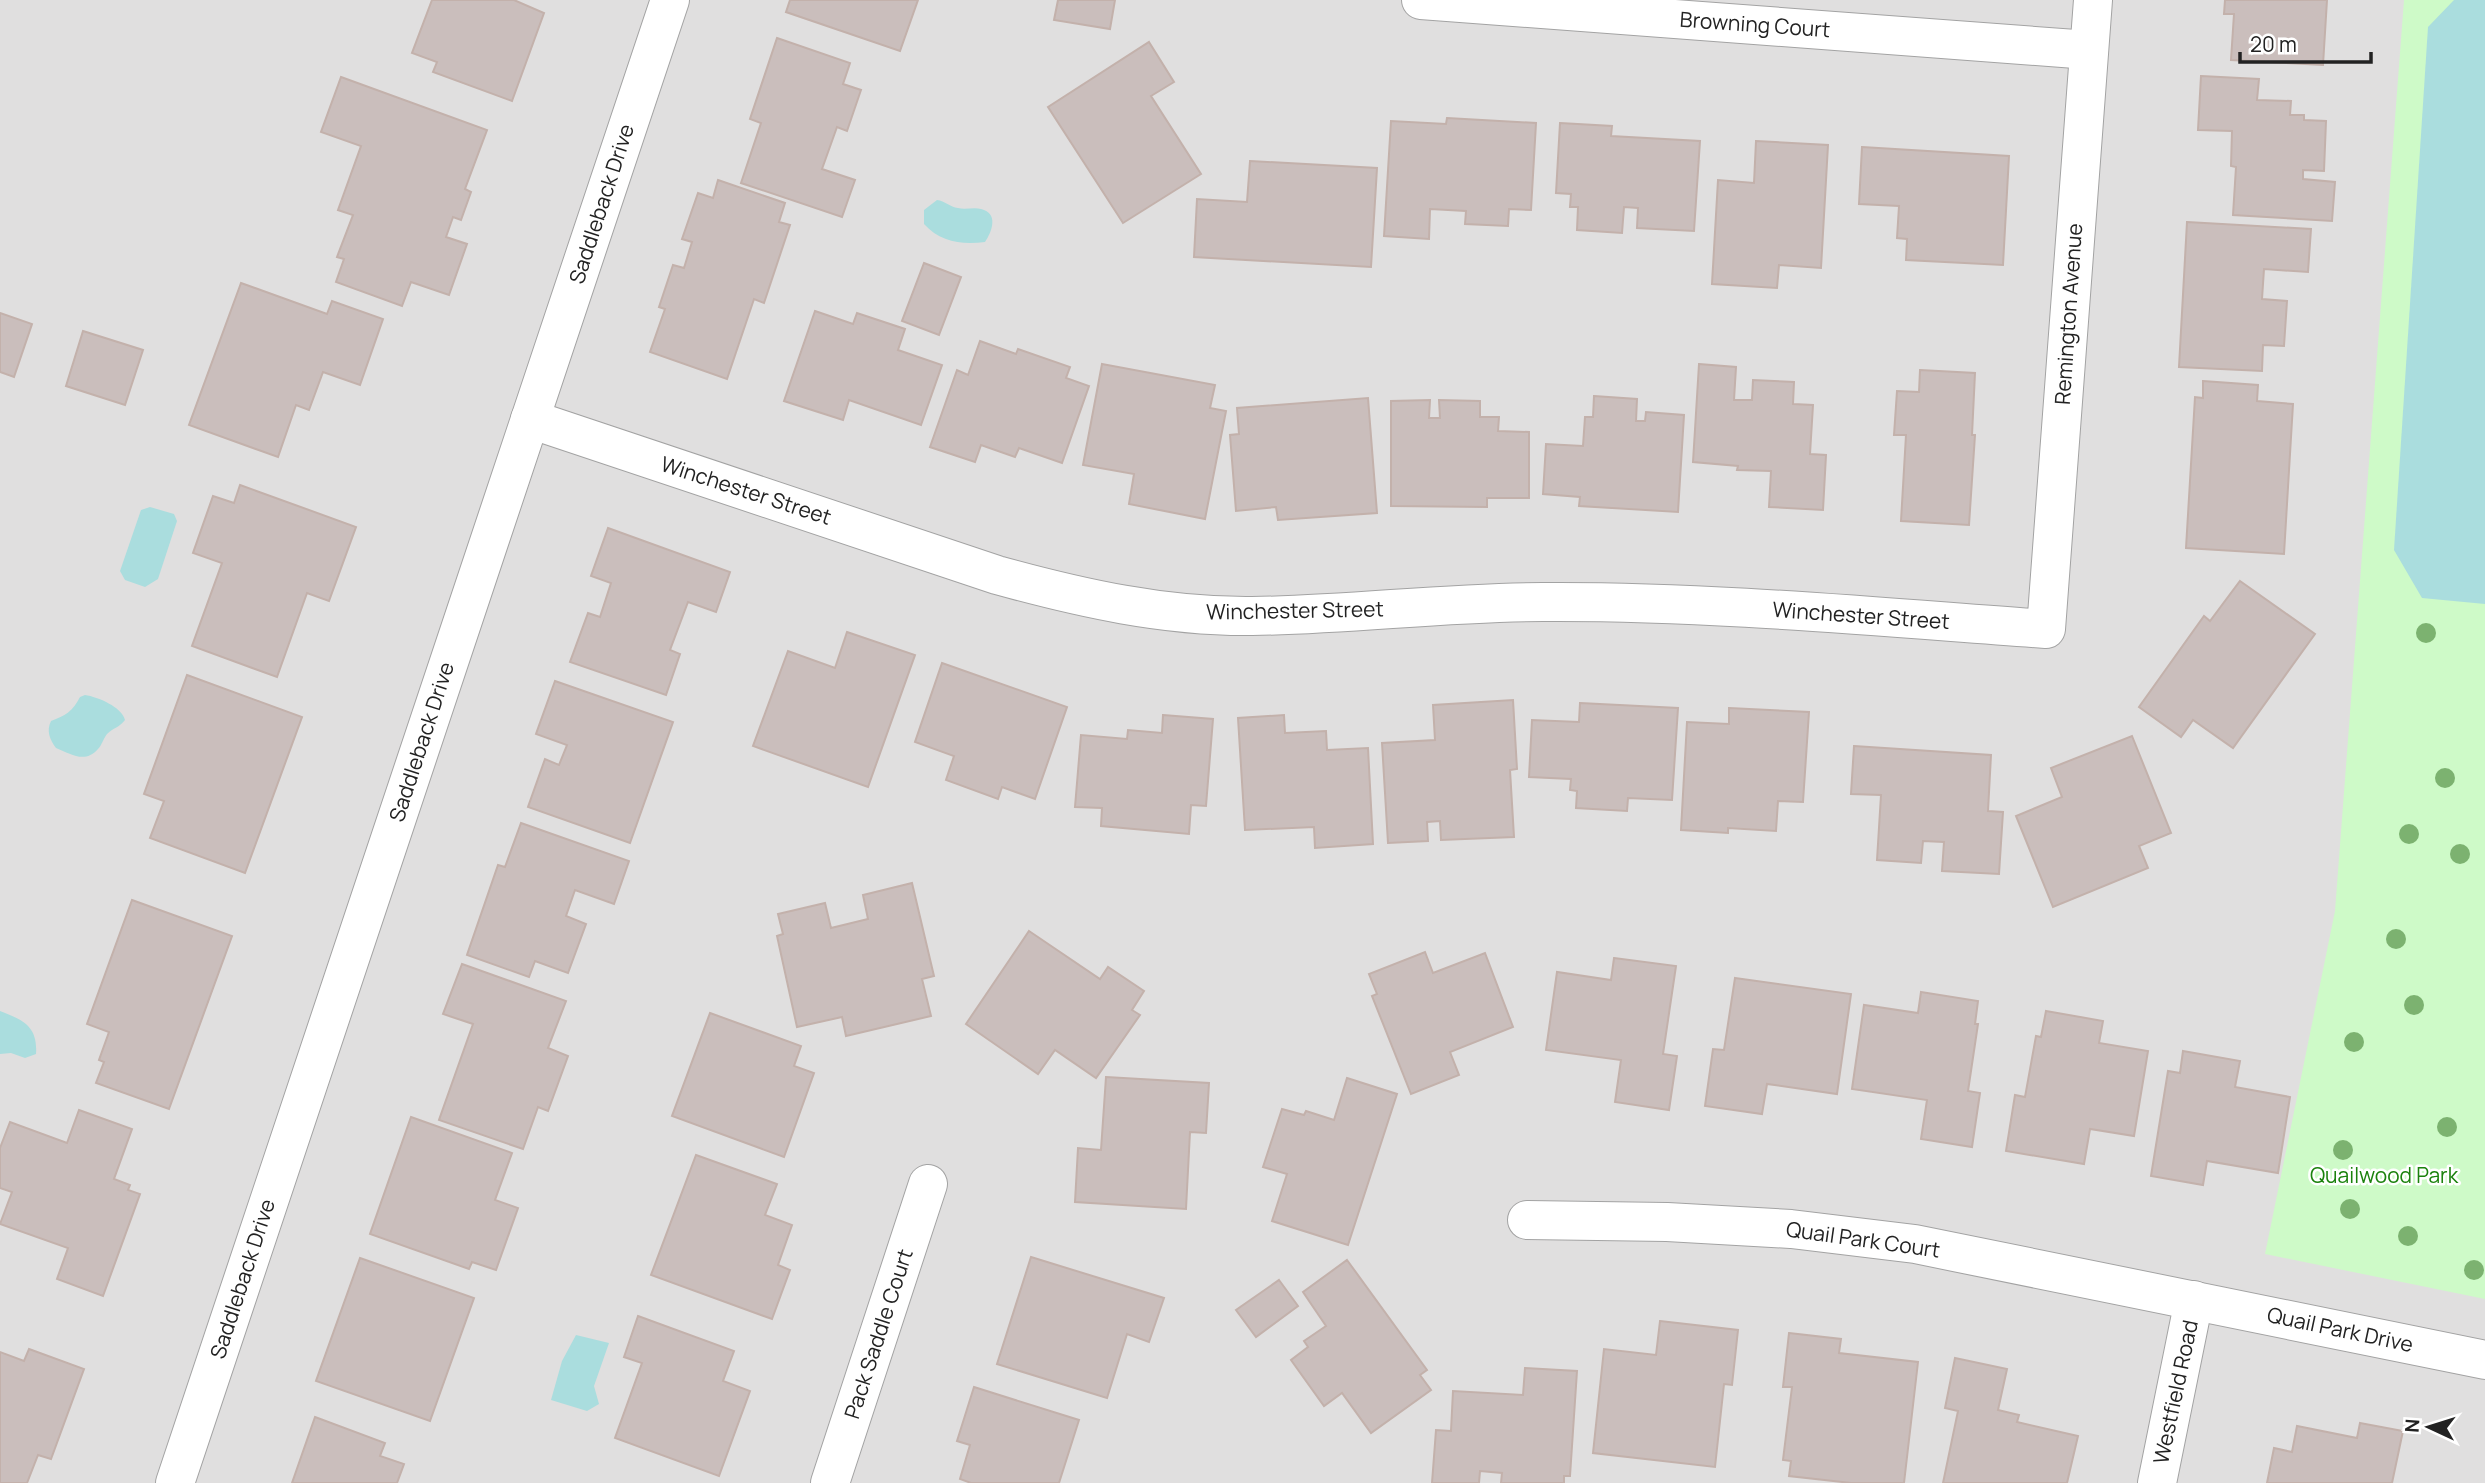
<svg xmlns="http://www.w3.org/2000/svg" width="2485" height="1483" viewBox="0 0 2485 1483" font-family="Manrope,sans-serif">
  <rect width="100%" height="100%" fill="#f2ede9"/>
  <!-- residential -->
  <rect fill="#e0dfdf" x="0" y="0" width="2485" height="1483"/>
  <!-- park -->
  <polygon fill="#cefac8" points="2404,0 2485,0 2485,1299 2265,1254 2335,911"/>
  <!-- water -->
  <g fill="#aaddde">
    <polygon points="2454,0 2485,0 2485,604 2422,598 2394,550 2428,27"/>
    <path d="M937,200C945,201 950,207 958,208C965,210 974,207 981,209C999,213 992,232 985,242C962,245 940,242 924,224V210Z"/>
    <polygon points="150,507 174,514 177,521 158,579 145,587 125,580 120,571 141,510"/>
    <path d="M85,695C98,697 122,707 125,720C120,727 113,728 107,734C103,739 102,745 98,749C85,764 71,754 56,748C50,740 46,731 51,721C65,716 73,711 80,697Z"/>
    <path d="M0,1011C23,1020 38,1026 36,1054L25,1058L11,1053L0,1054Z"/>
    <polygon points="576,1335 609,1343 594,1386 599,1404 587,1411 551,1400 562,1361"/>
  </g>
  <!-- building -->
  <g fill="#cabebc" stroke="#c3b1ab" stroke-width="2">
    <polygon points="432,0 514,0 544,13 512,101 433,72 437,62 412,53"/>
    <polygon points="790,0 918,0 900,51 786,12"/>
    <polygon points="1058,0 1115,0 1110,29 1054,20"/>
    <polygon points="2225,0 2327,0 2323,65 2231,60 2234,14 2224,14"/>
    <polygon points="777,38 850,63 843,84 861,90 847,131 837,127 822,169 855,180 842,217 741,183 761,123 750,119"/>
    <polygon points="1149,42 1174,82 1151,96 1201,174 1123,223 1048,107"/>
    <polygon points="2201,76 2259,79 2257,100 2291,101 2290,115 2304,115 2304,120 2326,121 2324,171 2303,170 2303,179 2335,182 2332,221 2233,215 2236,167 2231,166 2232,131 2198,130"/>
    <polygon points="341,77 487,130 465,189 471,192 461,220 453,217 446,237 467,244 449,295 411,282 402,306 336,282 344,259 337,257 353,215 338,210 361,146 321,132"/>
    <polygon points="1447,118 1536,123 1531,210 1509,209 1508,226 1465,224 1466,211 1430,209 1429,239 1384,236 1391,121 1446,124"/>
    <polygon points="1560,123 1612,126 1611,136 1700,141 1694,231 1637,228 1638,208 1624,207 1622,233 1577,230 1578,207 1570,207 1571,194 1556,193"/>
    <polygon points="1756,141 1828,145 1821,268 1779,265 1777,288 1712,284 1718,180 1754,183"/>
    <polygon points="1862,147 2009,156 2003,265 1906,260 1907,239 1897,238 1899,206 1859,204"/>
    <polygon points="1250,161 1377,168 1371,267 1194,257 1197,199 1247,202"/>
    <polygon points="718,180 785,203 779,222 790,225 764,303 754,299 727,379 650,352 665,309 659,307 673,265 684,268 692,242 682,239 698,193 713,198"/>
    <polygon points="2187,222 2311,229 2308,272 2264,269 2262,299 2287,301 2284,346 2263,345 2262,371 2179,367"/>
    <polygon points="924,263 961,277 939,335 902,321"/>
    <polygon points="241,283 327,314 332,301 383,319 360,385 323,372 309,410 296,405 278,457 189,425"/>
    <polygon points="815,311 853,324 857,313 905,329 898,350 942,365 921,425 849,400 843,420 784,401"/>
    <polygon points="0,313 32,324 14,377 0,372"/>
    <polygon points="83,331 143,350 125,405 66,386"/>
    <polygon points="980,341 1016,354 1018,349 1070,367 1066,378 1089,386 1062,463 1019,448 1015,457 981,445 975,462 930,447 957,370 968,375"/>
    <polygon points="1102,364 1215,385 1210,408 1226,411 1205,519 1129,504 1134,474 1083,465"/>
    <polygon points="1699,364 1736,367 1734,400 1752,400 1753,380 1794,382 1793,404 1813,405 1810,454 1826,455 1823,510 1769,507 1771,471 1737,470 1738,466 1693,462"/>
    <polygon points="1920,370 1975,373 1972,435 1975,435 1969,525 1901,521 1906,435 1894,435 1897,391 1919,392"/>
    <polygon points="2203,381 2258,385 2257,401 2293,404 2284,554 2186,548 2195,397 2203,398"/>
    <polygon points="1594,396 1637,399 1636,421 1645,421 1646,412 1684,415 1678,512 1579,506 1580,497 1543,494 1546,444 1583,446 1585,417 1593,417"/>
    <polygon points="1368,398 1377,513 1278,520 1276,507 1236,511 1230,435 1239,434 1237,408"/>
    <polygon points="1430,400 1429,418 1440,418 1439,400 1480,401 1480,417 1499,417 1498,431 1529,432 1529,498 1487,498 1487,507 1391,506 1391,401"/>
    <polygon points="240,485 356,527 329,601 307,593 277,677 192,646 222,563 193,553 213,496 234,503"/>
    <polygon points="608,528 730,572 716,612 688,602 670,650 680,654 666,695 570,662 588,613 600,617 611,583 591,576"/>
    <polygon points="2240,581 2315,634 2233,748 2193,720 2181,737 2139,707 2204,616 2210,621"/>
    <polygon points="847,632 915,655 868,787 753,746 788,651 835,668"/>
    <polygon points="942,663 1067,707 1035,799 1002,787 998,799 946,780 954,756 915,742"/>
    <polygon points="187,675 302,717 245,873 150,838 164,801 144,794"/>
    <polygon points="555,681 673,722 630,843 528,807 545,759 559,765 567,745 536,734"/>
    <polygon points="1513,700 1517,769 1510,770 1514,837 1441,840 1440,821 1427,822 1428,841 1388,843 1382,743 1435,740 1433,705"/>
    <polygon points="1580,703 1678,708 1672,800 1628,798 1627,811 1576,808 1577,791 1570,790 1571,779 1529,777 1532,720 1579,722"/>
    <polygon points="1729,708 1809,712 1803,802 1778,801 1776,831 1728,828 1728,833 1681,830 1687,722 1729,724"/>
    <polygon points="1163,715 1213,719 1206,806 1191,805 1189,834 1101,826 1102,808 1075,807 1081,735 1127,739 1128,730 1162,733"/>
    <polygon points="1284,715 1285,733 1326,731 1327,750 1368,748 1373,844 1315,848 1314,827 1245,830 1238,718"/>
    <polygon points="2132,736 2171,833 2139,846 2148,868 2053,907 2016,816 2062,797 2051,768"/>
    <polygon points="1854,746 1991,755 1988,811 2003,812 1999,874 1942,871 1944,842 1923,841 1921,863 1877,860 1881,795 1851,794"/>
    <polygon points="521,823 629,861 614,904 575,890 566,916 586,924 568,973 535,961 529,977 467,955 498,865 505,867"/>
    <polygon points="912,883 934,976 922,979 931,1016 846,1036 842,1017 797,1027 777,936 783,934 778,914 825,903 831,928 868,919 863,895"/>
    <polygon points="132,900 232,936 169,1109 96,1083 104,1062 99,1060 109,1032 87,1024"/>
    <polygon points="1029,931 1100,979 1108,967 1144,991 1132,1010 1140,1015 1096,1078 1055,1050 1038,1074 966,1024"/>
    <polygon points="1425,952 1433,973 1485,953 1513,1027 1450,1052 1459,1075 1411,1094 1372,996 1377,994 1369,974"/>
    <polygon points="1614,958 1676,966 1663,1054 1677,1056 1669,1110 1615,1102 1621,1060 1546,1050 1557,972 1611,980"/>
    <polygon points="462,964 566,1001 548,1048 568,1056 548,1111 538,1107 523,1149 439,1120 473,1024 443,1014"/>
    <polygon points="1735,978 1851,994 1837,1094 1767,1084 1762,1114 1705,1106 1713,1049 1724,1050"/>
    <polygon points="1921,992 1978,1001 1975,1024 1978,1024 1968,1091 1980,1093 1972,1147 1921,1139 1927,1100 1852,1089 1864,1005 1918,1013"/>
    <polygon points="2046,1011 2103,1021 2099,1043 2148,1051 2134,1136 2090,1129 2084,1164 2006,1151 2015,1095 2025,1097 2036,1036 2041,1037"/>
    <polygon points="710,1013 801,1046 794,1066 814,1073 784,1157 672,1116"/>
    <polygon points="2183,1051 2240,1061 2235,1087 2290,1097 2278,1173 2207,1161 2203,1185 2151,1176 2168,1071 2180,1073"/>
    <polygon points="1106,1077 1209,1083 1206,1133 1190,1132 1186,1209 1075,1202 1078,1148 1101,1150"/>
    <polygon points="1347,1078 1397,1094 1348,1245 1272,1221 1287,1174 1263,1167 1282,1109 1304,1115 1306,1111 1334,1120"/>
    <polygon points="79,1110 132,1129 114,1179 130,1185 128,1190 140,1194 103,1296 57,1279 68,1248 0,1224 12,1192 0,1188 0,1148 10,1122 67,1143"/>
    <polygon points="411,1117 512,1153 495,1200 518,1208 496,1270 472,1262 469,1269 370,1234"/>
    <polygon points="696,1155 777,1184 765,1215 792,1225 778,1265 790,1270 772,1319 651,1275"/>
    <polygon points="1031,1257 1164,1298 1149,1342 1127,1334 1107,1398 997,1364"/>
    <polygon points="360,1258 474,1298 430,1421 316,1381"/>
    <polygon points="1347,1260 1427,1370 1420,1375 1431,1390 1371,1433 1342,1393 1324,1406 1291,1360 1308,1347 1304,1341 1326,1326 1303,1292"/>
    <polygon points="1279,1280 1298,1306 1256,1337 1236,1310"/>
    <polygon points="638,1316 734,1351 723,1381 750,1391 719,1476 615,1438 642,1363 624,1357"/>
    <polygon points="1660,1321 1738,1330 1732,1385 1724,1384 1715,1467 1593,1453 1604,1349 1656,1355"/>
    <polygon points="1789,1333 1841,1339 1839,1353 1918,1362 1904,1483 1851,1483 1789,1476 1791,1461 1783,1460 1792,1387 1783,1387"/>
    <polygon points="29,1349 84,1369 51,1459 38,1455 27,1483 0,1483 0,1352 24,1361"/>
    <polygon points="1955,1358 2007,1369 1998,1410 2019,1415 2017,1422 2078,1436 2067,1483 1943,1483 1958,1411 1945,1408"/>
    <polygon points="1525,1368 1577,1371 1570,1476 1564,1476 1564,1483 1501,1483 1502,1473 1480,1471 1479,1483 1432,1483 1436,1430 1451,1431 1453,1391 1523,1395"/>
    <polygon points="974,1387 1079,1420 1059,1483 971,1483 960,1479 970,1445 957,1441"/>
    <polygon points="315,1417 385,1443 380,1456 404,1464 397,1483 292,1483"/>
    <polygon points="2360,1423 2403,1431 2392,1483 2267,1483 2274,1448 2292,1452 2297,1426 2357,1438"/>
  </g>
  <g fill="none" stroke-linecap="round" stroke-linejoin="round">
    <!-- minor casing -->
    <g stroke="#a3a3a3" stroke-width="40">
      <g id="minor">
        <polyline points="1421,0 2089,50"/>
        <path d="M530,419L997,575C1080,598 1165,617 1252,616C1349,615 1446,602 1543,602C1711,601 1878,617 2046,629L2093,0"/>
        <polyline points="1527,1220 1667,1222 1791,1229 1915,1244 2485,1360"/>
        <polyline points="175,1483 670,0"/>
        <polyline points="830,1483 928,1184"/>
        <polyline points="2157,1483 2194,1300"/>
      </g>
    </g>
    <!-- minor -->
    <use href="#minor" stroke="#fff" stroke-width="38"/>
  </g>
  <!-- trees -->
  <g fill="#7cb270">
    <circle cx="2426" cy="633" r="10"/>
    <circle cx="2445" cy="778" r="10"/>
    <circle cx="2409" cy="834" r="10"/>
    <circle cx="2460" cy="854" r="10"/>
    <circle cx="2396" cy="939" r="10"/>
    <circle cx="2414" cy="1005" r="10"/>
    <circle cx="2354" cy="1042" r="10"/>
    <circle cx="2447" cy="1127" r="10"/>
    <circle cx="2343" cy="1150" r="10"/>
    <circle cx="2350" cy="1209" r="10"/>
    <circle cx="2408" cy="1236" r="10"/>
    <circle cx="2474" cy="1270" r="10"/>
  </g>
  <g text-anchor="middle" stroke-width="5" stroke-linejoin="round" paint-order="stroke">
    <!-- street labels -->
    <g font-size="21" fill="#222" stroke="#fff">
      <text transform="translate(1755 25) rotate(4)" y="7">Browning Court</text>
      <text transform="translate(602 204) rotate(-72)" y="7">Saddleback Drive</text>
      <text transform="translate(2069 314) rotate(-86)" y="7">Remington Avenue</text>
      <text transform="translate(746 491) rotate(18)" y="7">Winchester Street</text>
      <text transform="translate(1295 611) rotate(-1)" y="7">Winchester Street</text>
      <text transform="translate(1861 616) rotate(4)" y="7">Winchester Street</text>
      <text transform="translate(422 742) rotate(-72)" y="7">Saddleback Drive</text>
      <text transform="translate(1863 1240) rotate(8)" y="7">Quail Park Court</text>
      <text transform="translate(243 1279) rotate(-72)" y="7">Saddleback Drive</text>
      <text transform="translate(2340 1330) rotate(12)" y="7">Quail Park Drive</text>
      <text transform="translate(879 1334) rotate(-72)" y="7">Pack Saddle Court</text>
      <text transform="translate(2176 1392) rotate(-78)" y="7">Westfield Road</text>
    </g>
    <!-- park labels -->
    <g font-size="21" fill="#1b820d" stroke="#fff">
      <text x="2384" y="1183">Quailwood Park</text>
    </g>
  </g>
  <!-- north arrow -->
  <g transform="translate(2429 1427) rotate(274)" stroke="#ffffff" stroke-width="5" paint-order="stroke">
  <path d="M0-5L12 26L0 18L-12 26Z" fill="#222222"/>
  <text y="-10" font-size="19" font-weight="bold" text-anchor="middle" fill="#222222">N</text>
  </g>
  <!-- scale -->
  <path d="M2240 52v10h131v-10" fill="none" stroke="#222222" stroke-width="3.5"/>
  <text x="2250" y="52" font-size="21" fill="#222222" stroke="#ffffff" stroke-width="5" paint-order="stroke">20 m</text>
</svg>
